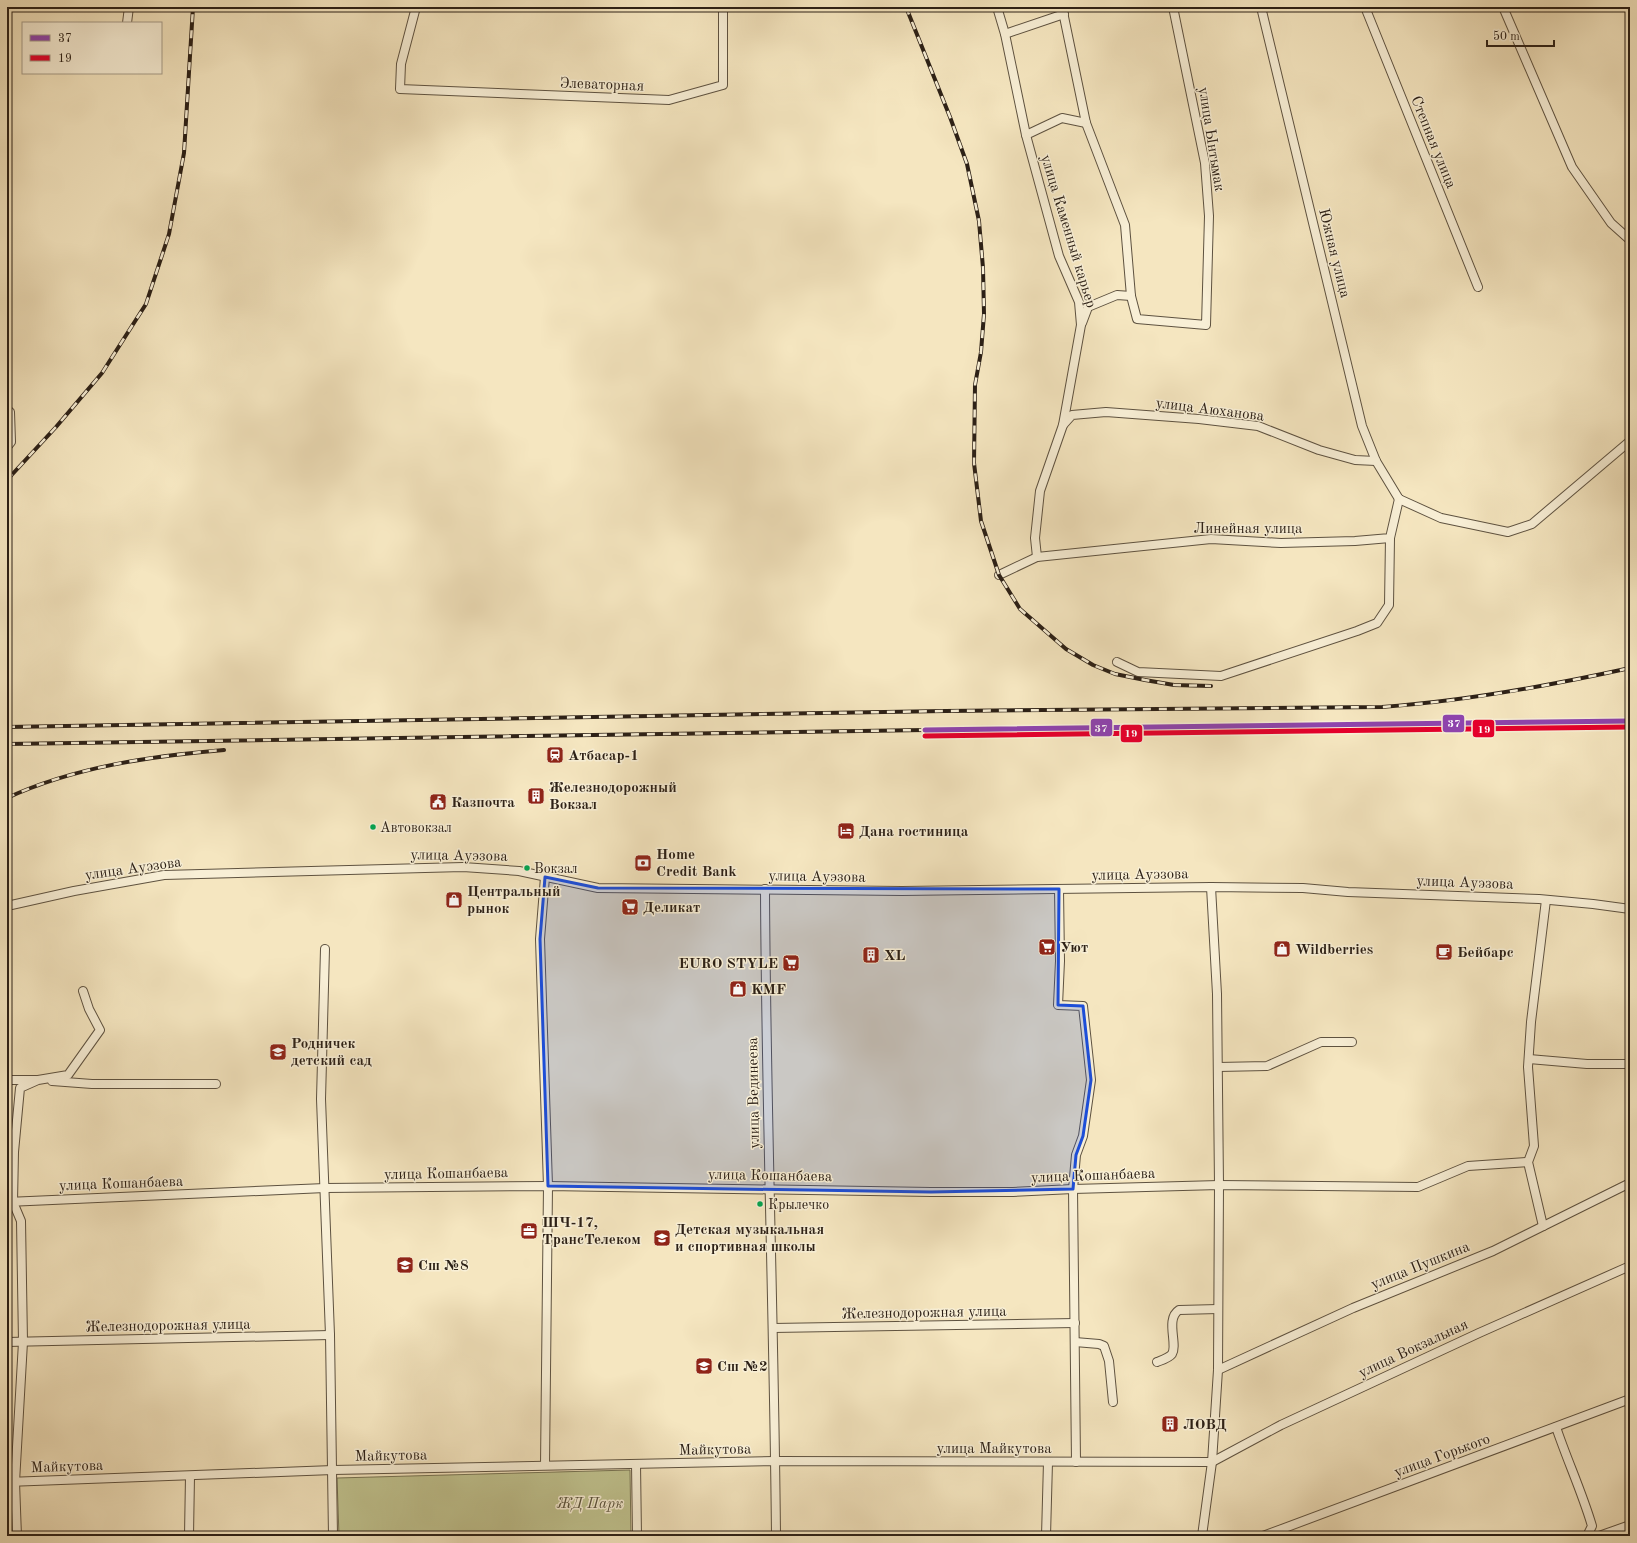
<svg xmlns="http://www.w3.org/2000/svg" width="1637" height="1543" viewBox="0 0 1637 1543" font-family="'Old Standard TT',serif">
  <rect width="100%" height="100%" fill="#f5e6c0"/>
  <filter id="stains"><feTurbulence type="fractalNoise" baseFrequency=".005" numOctaves="4"/><feColorMatrix values="0 0 0 0 .2 0 0 0 0 .09 0 0 0 0 .02 0 0 0 .5 -.17"/></filter>
  <radialGradient id="worn" r=".72"><stop offset=".6" stop-color="#630" stop-opacity="0"/><stop offset="1" stop-color="#630" stop-opacity=".3"/></radialGradient>
  <!-- green -->
  <polygon fill="#c0c38f" stroke="#767252" points="630,1470 631,1536 339,1536 337,1478"/>
  <g fill="none" stroke-linecap="round" stroke-linejoin="round">
    <!-- street casing -->
    <g stroke="#5e5240" stroke-width="10">
      <g id="street">
        <polyline points="416,7 401,64 400,89 669,100 723,85 723,7"/>
        <polyline points="997,7 1005,34 1026,135 1059,256 1079,302 1081,325 1063,425 1040,491 1035,538 1037,557"/>
        <polyline points="1062,7 1086,123 1125,225 1131,296 1137,319 1206,325 1209,216 1205,163 1173,7"/>
        <polyline points="1261,7 1362,426 1376,461 1399,499"/>
        <polyline points="1365,7 1478,287"/>
        <polyline points="1503,7 1572,167 1611,223 1630,240"/>
        <polyline points="127,23 129,7"/>
        <polyline points="1005,34 1064,14"/>
        <polyline points="1026,135 1062,118 1086,123"/>
        <polyline points="1082,323 1088,307 1117,295 1131,296"/>
        <polyline points="7,410 10,412 11,442 7,447"/>
        <polyline points="1063,425 1072,415 1106,412 1199,419 1258,426 1319,450 1355,460 1376,461"/>
        <polyline points="1399,499 1441,518 1508,532 1532,524 1630,441"/>
        <polyline points="999,575 1037,557 1211,539 1281,543 1355,541 1390,538 1399,499"/>
        <polyline points="1117,662 1138,672 1221,676 1357,631 1377,623 1389,605 1390,538"/>
        <polyline points="545,877 540,939 548,1186 545,1465"/>
        <path d="M765,889C766,1104 774,1320 776,1536"/>
        <polyline points="1059,889 1060,961 1058,1005 1083,1006 1091,1080 1083,1136 1076,1155 1073,1189 1076,1462"/>
        <polyline points="7,906 74,891 164,875 463,867 519,871 598,888 902,891 1211,887 1303,888 1348,892 1539,899 1593,904 1630,909"/>
        <polyline points="325,949 321,1099 330,1335 333,1536"/>
        <polyline points="1529,1059 1587,1064 1630,1064"/>
        <polyline points="1218,1067 1267,1066 1321,1042 1352,1042"/>
        <polyline points="7,1080 36,1080"/>
        <polyline points="52,1081 92,1084 216,1084"/>
        <polyline points="7,1202 325,1188 548,1186 931,1192 1013,1192 1073,1189 1219,1185 1418,1187 1468,1166 1528,1162"/>
        <polyline points="1543,1226 1528,1162 1534,1146 1528,1067 1531,1022 1546,900"/>
        <polyline points="773,1328 1075,1323"/>
        <polyline points="7,1342 330,1335"/>
        <polyline points="1075,1342 1099,1344 1104,1346 1109,1361 1113,1402"/>
        <path d="M1157,1362C1162,1360 1169,1358 1172,1354C1178,1344 1165,1319 1179,1310L1218,1309"/>
        <polyline points="1218,1370 1353,1308 1493,1251 1630,1183"/>
        <path d="M1556,1427C1567,1460 1582,1492 1592,1526L1587,1536"/>
        <polyline points="636,1464 637,1536"/>
        <polyline points="7,1482 333,1470 775,1461 1212,1462 1281,1425 1479,1333 1630,1266"/>
        <polyline points="17,1536 15,1482 23,1342 21,1221 13,1202 14,1152 20,1088 38,1080 68,1075 100,1030 89,1009 83,991"/>
        <polyline points="189,1536 190,1476"/>
        <polyline points="1046,1536 1048,1462"/>
        <polyline points="1202,1536 1212,1462 1218,1370 1219,1185 1217,994 1211,887"/>
        <polyline points="1263,1536 1630,1399"/>
        <polyline points="1599,1536 1630,1525"/>
      </g>
    </g>
    <!-- street -->
    <use href="#street" stroke="#f8efd6" stroke-width="8"/>
    <!-- rail casing -->
    <g stroke="#2c2016" stroke-width="4">
      <g id="rail">
        <polyline points="906,7 950,117 967,164 979,221 983,268 984,314 981,352 975,385 974,463 981,521 999,575 1020,609 1066,649 1093,665 1115,674 1145,680 1174,685 1211,686"/>
        <polyline points="7,480 56,427 102,373 146,304 169,234 184,153 193,7"/>
        <path d="M7,727L945,711L1382,707C1466,701 1548,686 1630,668"/>
        <polyline points="7,744 925,730"/>
        <path d="M7,798C74,767 151,756 224,750"/>
      </g>
    </g>
    <!-- rail -->
    <use href="#rail" stroke="#f8efd6" stroke-width="2.5" stroke-dasharray="8" stroke-linecap="butt"/>
    <!-- rail-1 casing -->
    <g stroke="#f8efd6" stroke-width="8">
      <polyline id="rail-1" points="925,730 1630,721"/>
    </g>
    <!-- rail-2 casing -->
    <g stroke="#f8efd6" stroke-width="8">
      <polyline id="rail-2" points="925,736 1630,727"/>
    </g>
    <!-- rail-1 -->
    <use href="#rail-1" stroke="#8e44ad" stroke-width="5"/>
    <!-- rail-2 -->
    <use href="#rail-2" stroke="#e4002b" stroke-width="5"/>
  </g>
  <!-- marked area -->
  <path fill="#1d4ed8" fill-opacity="0.2" stroke="#1d4ed8" stroke-width="3" stroke-linejoin="round" d="M545,877L598,888L1059,889L1058,1005L1083,1006L1091,1080L1083,1136L1076,1155L1073,1189L931,1192L548,1186L540,939Z"/>
  <!-- icons -->
  <defs>
    <g id="station-square" transform="scale(0.9)"><rect x="-9" y="-9" width="18" height="18" rx="4" fill="#8f2418" stroke="#f8efd6"/><path d="M-3-6H3Q5-6 5-4V2Q5 4 3 4L4.5 6H3L1.5 4h-3L-3 6H-4.5L-3 4Q-5 4-5 2V-4Q-5-6-3-6ZM-3.5-4v3h7v-3ZM-3.5 1v1.5H-2V1ZM2 1v1.5H3.5V1Z" fill="#fff"/></g>
    <g id="building-square" transform="scale(0.9)"><rect x="-9" y="-9" width="18" height="18" rx="4" fill="#8f2418" stroke="#f8efd6"/><path d="M-4-6H4V6H1V3H-1V6H-4ZM-2.5-4.3h1.7v1.8h-1.7ZM.8-4.3h1.7v1.8H.8ZM-2.5-1h1.7V.8h-1.7ZM.8-1h1.7V.8H.8Z" fill="#fff"/></g>
    <g id="civic-square" transform="scale(0.9)"><rect x="-9" y="-9" width="18" height="18" rx="4" fill="#8f2418" stroke="#f8efd6"/><path d="M-.6-6.5H3V-4.5H.6V-3L4-1V1h2V6H-6V1h2V-1L-.6-3ZM-1.2 2.5V6h2.4V2.5Z" fill="#fff"/></g>
    <g id="hotel-square" transform="scale(0.9)"><rect x="-9" y="-9" width="18" height="18" rx="4" fill="#8f2418" stroke="#f8efd6"/><path d="M-6-4.5h1.5V1H6V5H4.5V3h-9V5H-6ZM-4 0a1.8 1.8 0 1 1 3.6 0ZM.5 0V-2.5h3Q6-2.5 6 0Z" fill="#fff"/></g>
    <g id="bank-square" transform="scale(0.9)"><rect x="-9" y="-9" width="18" height="18" rx="4" fill="#8f2418" stroke="#f8efd6"/><path d="M-6-4H6V4H-6ZM0-2.3a2.3 2.3 0 1 0 0 4.6a2.3 2.3 0 1 0 0-4.6Z" fill="#fff"/></g>
    <g id="shop-square" transform="scale(0.9)"><rect x="-9" y="-9" width="18" height="18" rx="4" fill="#8f2418" stroke="#f8efd6"/><path d="M-5-2.5h2.3a2.7 3.5 0 0 1 5.4 0H5L5.5 6h-11ZM-1.5-2.5h3a1.5 2.3 0 0 0-3 0Z" fill="#fff"/></g>
    <g id="supermarket-square" transform="scale(0.9)"><rect x="-9" y="-9" width="18" height="18" rx="4" fill="#8f2418" stroke="#f8efd6"/><path d="M-6-5.5h2.5l.6 2H6L4.5 2H-2.5L-4.4-4H-6ZM-1.5 3.2a1.3 1.3 0 1 0 .1 0ZM3 3.2a1.3 1.3 0 1 0 .1 0Z" fill="#fff"/></g>
    <g id="cafe-square" transform="scale(0.9)"><rect x="-9" y="-9" width="18" height="18" rx="4" fill="#8f2418" stroke="#f8efd6"/><path d="M-5.5-4.5H6V0H3Q3 3.5 0 3.5H-2.5Q-5.5 3.5-5.5 0ZM3-3.2v2h1.7v-2ZM-6 4.5H4V6H-6Z" fill="#fff"/></g>
    <g id="school-square" transform="scale(0.9)"><rect x="-9" y="-9" width="18" height="18" rx="4" fill="#8f2418" stroke="#f8efd6"/><path d="M0-5L7-2L0 1L-7-2ZM-4 1L0 2.5L4 1V4Q0 6-4 4Z" fill="#fff"/></g>
    <g id="office-square" transform="scale(0.9)"><rect x="-9" y="-9" width="18" height="18" rx="4" fill="#8f2418" stroke="#f8efd6"/><path d="M-6-3h4V-5.5h4V-3h4V5H-6ZM-1-4.5V-3h2v-1.5ZM-6 0V1H6V0Z" fill="#fff"/></g>
  </defs>
  <g fill-rule="evenodd">
    <use href="#station-square" x="555" y="755"/>
    <use href="#building-square" x="536" y="796"/>
    <use href="#civic-square" x="438" y="802"/>
    <use href="#hotel-square" x="846" y="831"/>
    <use href="#bank-square" x="643" y="863"/>
    <use href="#shop-square" x="454" y="900"/>
    <use href="#supermarket-square" x="630" y="907"/>
    <use href="#supermarket-square" x="1047" y="947"/>
    <use href="#shop-square" x="1282" y="949"/>
    <use href="#cafe-square" x="1444" y="952"/>
    <use href="#building-square" x="871" y="955"/>
    <use href="#supermarket-square" x="791" y="963"/>
    <use href="#shop-square" x="738" y="989"/>
    <use href="#school-square" x="278" y="1052"/>
    <use href="#office-square" x="529" y="1231"/>
    <use href="#school-square" x="662" y="1238"/>
    <use href="#school-square" x="405" y="1265"/>
    <use href="#school-square" x="704" y="1366"/>
    <use href="#building-square" x="1170" y="1424"/>
  </g>
  <!-- markers -->
  <g fill="#00a651" stroke="#f8efd6" stroke-width="1.5">
    <circle cx="373" cy="827" r="3.5"/>
    <circle cx="527" cy="868" r="3.5"/>
    <circle cx="760" cy="1204" r="3.5"/>
  </g>
  <g text-anchor="middle" stroke-width="3" stroke-linejoin="round" paint-order="stroke">
    <!-- bus labels -->
    <g font-size="14" fill="#2c2016" stroke="#f8efd6" text-anchor="start">
      <text x="380" y="832">Автовокзал</text>
      <text x="534" y="873">Вокзал</text>
      <text x="768" y="1209">Крылечко</text>
    </g>
    <!-- street labels -->
    <g font-size="15" fill="#2c2016" stroke="#f8efd6">
      <text transform="translate(602 84) rotate(2)" y="5">Элеваторная</text>
      <text transform="translate(1212 139) rotate(81)" y="5">улица Ынтымак</text>
      <text transform="translate(1434 142) rotate(68)" y="5">Степная улица</text>
      <text transform="translate(1069 231) rotate(73)" y="5">улица Каменный карьер</text>
      <text transform="translate(1335 253) rotate(76)" y="5">Южная улица</text>
      <text transform="translate(1210 409) rotate(7)" y="5">улица Аюханова</text>
      <text x="1248" y="533">Линейная улица</text>
      <text transform="translate(459 855) rotate(1)" y="5">улица Ауэзова</text>
      <text transform="translate(133 868) rotate(-8)" y="5">улица Ауэзова</text>
      <text transform="translate(1140 874) rotate(-1)" y="5">улица Ауэзова</text>
      <text transform="translate(817 876) rotate(1)" y="5">улица Ауэзова</text>
      <text transform="translate(1465 882) rotate(2)" y="5">улица Ауэзова</text>
      <text transform="translate(753 1093) rotate(-91)" y="5">улица Вединеева</text>
      <text transform="translate(446 1173) rotate(-1)" y="5">улица Кошанбаева</text>
      <text transform="translate(770 1175) rotate(1)" y="5">улица Кошанбаева</text>
      <text transform="translate(1093 1175) rotate(-2)" y="5">улица Кошанбаева</text>
      <text transform="translate(121 1183) rotate(-2)" y="5">улица Кошанбаева</text>
      <text transform="translate(1420 1265) rotate(-22)" y="5">улица Пушкина</text>
      <text transform="translate(924 1312) rotate(-1)" y="5">Железнодорожная улица</text>
      <text transform="translate(168 1325) rotate(-1)" y="5">Железнодорожная улица</text>
      <text transform="translate(1413 1348) rotate(-25)" y="5">улица Вокзальная</text>
      <text x="994" y="1453">улица Майкутова</text>
      <text transform="translate(715 1449) rotate(-1)" y="5">Майкутова</text>
      <text transform="translate(391 1455) rotate(-1)" y="5">Майкутова</text>
      <text transform="translate(1442 1455) rotate(-20)" y="5">улица Горького</text>
      <text transform="translate(67 1466) rotate(-2)" y="5">Майкутова</text>
    </g>
    <!-- poi labels -->
    <g font-size="15" font-weight="bold" fill="#2c2016" stroke="#f8efd6" text-anchor="start">
      <text x="568" y="760">Атбасар-1</text>
      <text x="549" y="792">Железнодорожный<tspan x="549" dy="17">Вокзал</tspan></text>
      <text x="451" y="807">Казпочта</text>
      <text x="859" y="836">Дана гостиница</text>
      <text x="656" y="859">Home<tspan x="656" dy="17">Credit Bank</tspan></text>
      <text x="467" y="896">Центральный<tspan x="467" dy="17">рынок</tspan></text>
      <text x="643" y="912">Деликат</text>
      <text x="1060" y="952">Уют</text>
      <text x="1295" y="954">Wildberries</text>
      <text x="1457" y="957">Бейбарс</text>
      <text x="884" y="960">XL</text>
      <text x="778" y="968" text-anchor="end">EURO STYLE</text>
      <text x="751" y="994">KMF</text>
      <text x="291" y="1048">Родничек<tspan x="291" dy="17">детский сад</tspan></text>
      <text x="542" y="1227">ШЧ-17,<tspan x="542" dy="17">ТрансТелеком</tspan></text>
      <text x="675" y="1234">Детская музыкальная<tspan x="675" dy="17">и спортивная школы</tspan></text>
      <text x="418" y="1270">Сш №8</text>
      <text x="717" y="1371">Сш №2</text>
      <text x="1183" y="1429">ЛОВД</text>
    </g>
    <!-- park labels -->
    <g font-size="15" font-style="italic" fill="#58513a" stroke="#f8efd6">
      <text x="590" y="1508">ЖД Парк</text>
    </g>
  </g>
  <g stroke="#f8efd6" stroke-width="1.5">
    <rect x="1442" y="714" width="23" height="19" rx="4" fill="#8e44ad"/>
    <rect x="1090" y="718" width="23" height="19" rx="4" fill="#8e44ad"/>
    <rect x="1472" y="719" width="23" height="19" rx="4" fill="#e4002b"/>
    <rect x="1120" y="724" width="23" height="19" rx="4" fill="#e4002b"/>
  </g>
  <g font-size="11" text-anchor="middle" font-weight="bold" fill="#fff">
    <text x="1454" y="727">37</text>
    <text x="1101" y="732">37</text>
    <text x="1484" y="733">19</text>
    <text x="1131" y="737">19</text>
  </g>
  <!-- margin -->
  <rect width="1637" height="1543" fill="none" stroke="#f5e6c0" stroke-width="24"/>
  <rect x="8" y="8" width="1621" height="1527" fill="none" stroke="#2c2016" stroke-width="2"/>
  <rect x="12" y="12" width="1613" height="1519" fill="none" stroke="#2c2016"/>
  <!-- legend -->
  <rect x="22" y="22" width="140" height="52" fill="#f8efd6" stroke="#a69c89"/>
  <rect x="30" y="35" width="20" height="6" fill="#8e44ad" stroke="#a69c89"/>
  <text x="58" y="42" font-size="12" fill="#2c2016">37</text>
  <rect x="30" y="55" width="20" height="6" fill="#e4002b" stroke="#a69c89"/>
  <text x="58" y="62" font-size="12" fill="#2c2016">19</text>
  <!-- scale -->
  <path d="M1487 40v6h67v-6" fill="none" stroke="#2c2016" stroke-width="2"/>
  <text x="1493" y="40" font-size="12" fill="#2c2016" stroke="#f8efd6" stroke-width="3" paint-order="stroke">50 m</text>
  <rect width="100%" height="100%" filter="url(#stains)"/>
  <rect width="100%" height="100%" fill="url(#worn)"/>
</svg>
